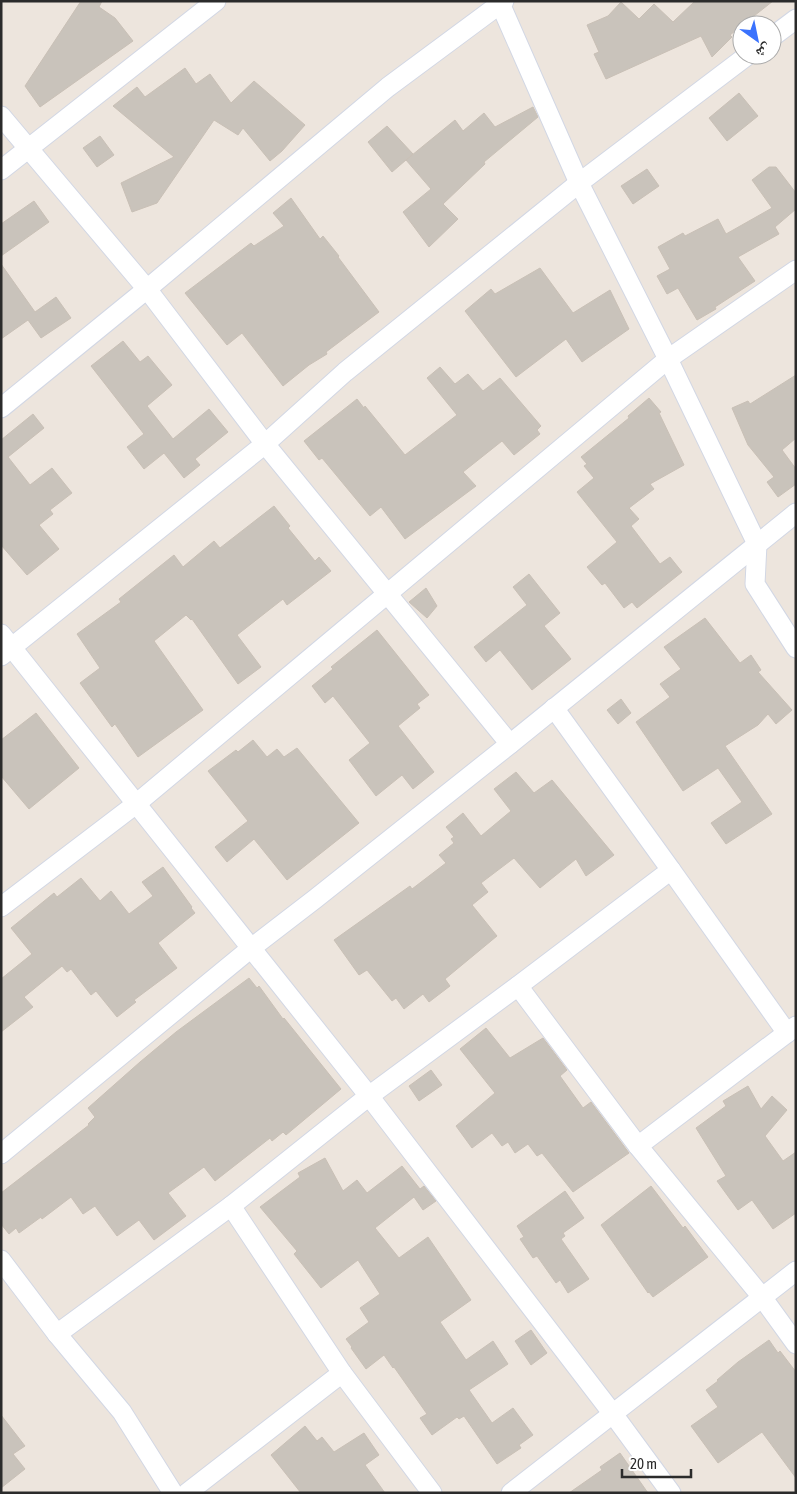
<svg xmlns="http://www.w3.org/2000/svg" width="797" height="1494" viewBox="0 0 797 1494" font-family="'Asap Condensed','Noto Naskh Arabic',sans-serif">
  <rect width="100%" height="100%" fill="#ede5dd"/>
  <!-- building -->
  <g fill="#c9c3bb" stroke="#c9c0b6">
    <polygon points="81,1 102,1 99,7 115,18 133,41 40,107 25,86"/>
    <polygon points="695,1 773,1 730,35 732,37 712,57 701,36 606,79 594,54 599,52 587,25 608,16 621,2 639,19 654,4 673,22"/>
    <polygon points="185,68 196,84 210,74 231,103 254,81 305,125 282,151 270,161 243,128 238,135 214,120 157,203 132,212 121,183 174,157 113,106 137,87 145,97"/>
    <polygon points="739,93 758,116 727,141 709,118"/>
    <polygon points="533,107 538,117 484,162 485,164 443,204 458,219 429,247 403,212 431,189 406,160 455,120 463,131 484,113 495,127"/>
    <polygon points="387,126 413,154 392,172 368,142"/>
    <polygon points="100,136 114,155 97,167 83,148"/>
    <polygon points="769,167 776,167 796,193 796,209 775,227 779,234 738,257 755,281 715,307 716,309 697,320 678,288 667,294 657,276 670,269 658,247 683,233 685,236 718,219 726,234 772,208 752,180"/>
    <polygon points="647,169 659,186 633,204 621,186"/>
    <polygon points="291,198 320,239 323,236 339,256 338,257 379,312 326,352 327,354 309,365 283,386 242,333 227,345 185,293 251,243 254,246 284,226 273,213"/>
    <polygon points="34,201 49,222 1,256 1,224"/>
    <polygon points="1,264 35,312 56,297 71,318 41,338 28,320 1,339"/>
    <polygon points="540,268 573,313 610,290 629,329 582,362 566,339 516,377 465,311 491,289 495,294"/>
    <polygon points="123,341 140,362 148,356 172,385 147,406 173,439 209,409 228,432 195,459 200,465 184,478 164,453 144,469 127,447 144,434 91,366"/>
    <polygon points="440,367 455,384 468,374 483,391 500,378 541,426 537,430 540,434 514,455 502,441 463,472 476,486 405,539 381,507 370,516 322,458 319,460 304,441 357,399 364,408 365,406 405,455 457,415 427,378"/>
    <polygon points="796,375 796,438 782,450 796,469 796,484 778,497 767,482 774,477 748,445 732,408 748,401 750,404"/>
    <polygon points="649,398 661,412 659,413 684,465 650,484 654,489 629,508 639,519 631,526 660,564 670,557 682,572 637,608 632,602 624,608 605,583 602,585 587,567 617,542 577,492 594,478 584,466 587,464 581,457 629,418 628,416"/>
    <polygon points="33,414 44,428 8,457 30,485 52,468 72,493 50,510 53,514 39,525 59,549 27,575 1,545 1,440"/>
    <polygon points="274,506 290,526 288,528 315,561 319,557 331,571 287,605 283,599 237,635 261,667 238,684 192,619 191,620 186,615 154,641 203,710 138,757 115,724 112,727 80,683 100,668 77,634 121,602 119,599 174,555 183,567 214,541 220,548"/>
    <polygon points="529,574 560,613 544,626 571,659 532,690 500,650 486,662 474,647 527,605 513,587"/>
    <polygon points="426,588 437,606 427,618 409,602"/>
    <polygon points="705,618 740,663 751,655 761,670 758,672 792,710 776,724 768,714 758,725 725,746 772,814 726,844 711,823 742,802 718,768 683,791 636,722 670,697 660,684 681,669 664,647"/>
    <polygon points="377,630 429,695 417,704 420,708 398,726 434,772 413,789 402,775 376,796 349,760 370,743 333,696 325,703 312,686 333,669 331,667"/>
    <polygon points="621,699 631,713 618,724 607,710"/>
    <polygon points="36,713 79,768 29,809 1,776 1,740"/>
    <polygon points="253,740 267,757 277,749 284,757 297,748 359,823 287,880 254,839 227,862 215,847 248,821 208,771 236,750 238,752"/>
    <polygon points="516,772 534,793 552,780 614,855 586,876 576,859 540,888 514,858 481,883 488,892 472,905 497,936 445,979 450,986 429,1002 423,994 404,1009 396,998 392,1001 367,970 359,975 334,940 410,886 412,889 446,863 439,855 454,843 451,839 454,837 446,827 463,813 481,836 511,811 494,789"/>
    <polygon points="163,867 192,907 191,908 195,913 158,943 177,968 134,1000 136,1002 117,1017 96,991 91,995 71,969 67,972 62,966 24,997 33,1007 1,1032 1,979 32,954 11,928 54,893 57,897 81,878 100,901 111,891 129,914 153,896 142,882"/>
    <polygon points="249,978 257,988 259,986 283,1019 284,1018 341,1089 286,1135 283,1132 272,1141 270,1138 215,1181 204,1167 168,1193 186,1216 154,1240 139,1220 117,1236 95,1206 83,1214 71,1197 42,1219 41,1217 19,1233 16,1228 9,1234 1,1224 1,1193 89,1125 88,1124 95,1117 88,1108 140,1062 176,1032"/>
    <polygon points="486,1028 510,1058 543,1038 567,1070 560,1076 583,1108 591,1102 629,1153 573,1192 542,1153 537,1156 528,1144 515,1153 508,1142 502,1146 492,1133 472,1148 456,1126 495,1093 460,1049"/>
    <polygon points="431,1070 442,1085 419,1101 409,1086"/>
    <polygon points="748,1086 761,1109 772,1096 787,1110 765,1136 783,1161 796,1152 796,1213 773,1229 752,1200 738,1210 717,1181 726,1176 696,1128 726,1106 723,1101"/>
    <polygon points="325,1158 343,1191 357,1180 367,1193 402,1166 420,1189 424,1186 436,1201 423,1210 414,1197 375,1228 399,1258 428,1237 471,1300 440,1322 466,1360 493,1341 508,1364 469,1390 492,1423 513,1408 533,1435 519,1445 521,1448 497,1464 464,1416 459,1419 457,1417 432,1435 420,1418 427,1414 394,1367 393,1368 384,1355 366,1369 351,1348 352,1347 346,1339 369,1322 360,1308 380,1294 358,1260 321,1288 294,1254 297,1251 260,1207 300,1177 298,1173"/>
    <polygon points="651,1186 683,1228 685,1226 708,1257 653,1297 649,1292 648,1293 601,1225"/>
    <polygon points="565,1191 584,1218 563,1233 565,1236 561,1239 589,1279 568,1293 560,1280 556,1283 537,1256 533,1258 520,1239 524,1237 517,1226"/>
    <polygon points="531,1330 547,1353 531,1365 515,1341"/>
    <polygon points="769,1340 778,1353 780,1351 796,1372 796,1478 762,1432 718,1463 691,1426 718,1407 706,1390 718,1381 717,1380 738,1362"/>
    <polygon points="1,1415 25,1446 13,1454 25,1469 1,1488"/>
    <polygon points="305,1426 317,1441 322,1437 334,1452 364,1433 379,1455 365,1465 385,1493 301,1493 271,1455"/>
    <polygon points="620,1453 648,1493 569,1493 602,1470 600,1467"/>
  </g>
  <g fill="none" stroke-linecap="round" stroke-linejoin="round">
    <!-- minor casing -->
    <g stroke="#d2d7e4" stroke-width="21">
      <g id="minor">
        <polyline points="499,1 579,183 668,359 757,544 755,584 796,648"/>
        <polyline points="772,37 796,19"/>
        <polyline points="1,116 147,289 265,444 510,744"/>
        <polyline points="1,170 216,1"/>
        <polyline points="1,408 147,289 388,87 504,1"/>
        <polyline points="1,634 369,1096 613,1414 671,1493"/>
        <polyline points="1,656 265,444 345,372 579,183 748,55"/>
        <polyline points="671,870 787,1033"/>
        <polyline points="1,907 136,804 668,359 796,270"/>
        <polyline points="518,986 638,1146 762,1297 796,1344"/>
        <polyline points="638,1146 796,1026"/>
        <polyline points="1,1154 250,949 315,899 510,744 796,513"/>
        <polyline points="231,1206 342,1373 432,1493"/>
        <polyline points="1,1260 57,1334 122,1412 173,1493"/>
        <polyline points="57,1334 231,1206 369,1096 518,986 671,870 554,708"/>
        <polyline points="187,1493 342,1373"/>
        <polyline points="511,1493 796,1271"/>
      </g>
    </g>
    <!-- minor -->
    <use href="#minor" stroke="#fff" stroke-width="19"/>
  </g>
  <!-- border -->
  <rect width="797" height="1494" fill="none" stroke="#2b2b2b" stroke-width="5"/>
  <!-- north arrow -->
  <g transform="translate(757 40) rotate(147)"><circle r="24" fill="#ffffff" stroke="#aaaaaa"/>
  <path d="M0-4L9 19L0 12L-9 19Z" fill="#3a72fd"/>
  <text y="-8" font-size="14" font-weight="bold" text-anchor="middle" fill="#2b2b2b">ش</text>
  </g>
  <!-- scale -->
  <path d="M622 1469v8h69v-8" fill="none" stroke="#2b2b2b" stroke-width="2.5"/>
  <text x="630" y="1469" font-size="15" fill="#2b2b2b" stroke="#ffffff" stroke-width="4" paint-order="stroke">20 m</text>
</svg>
